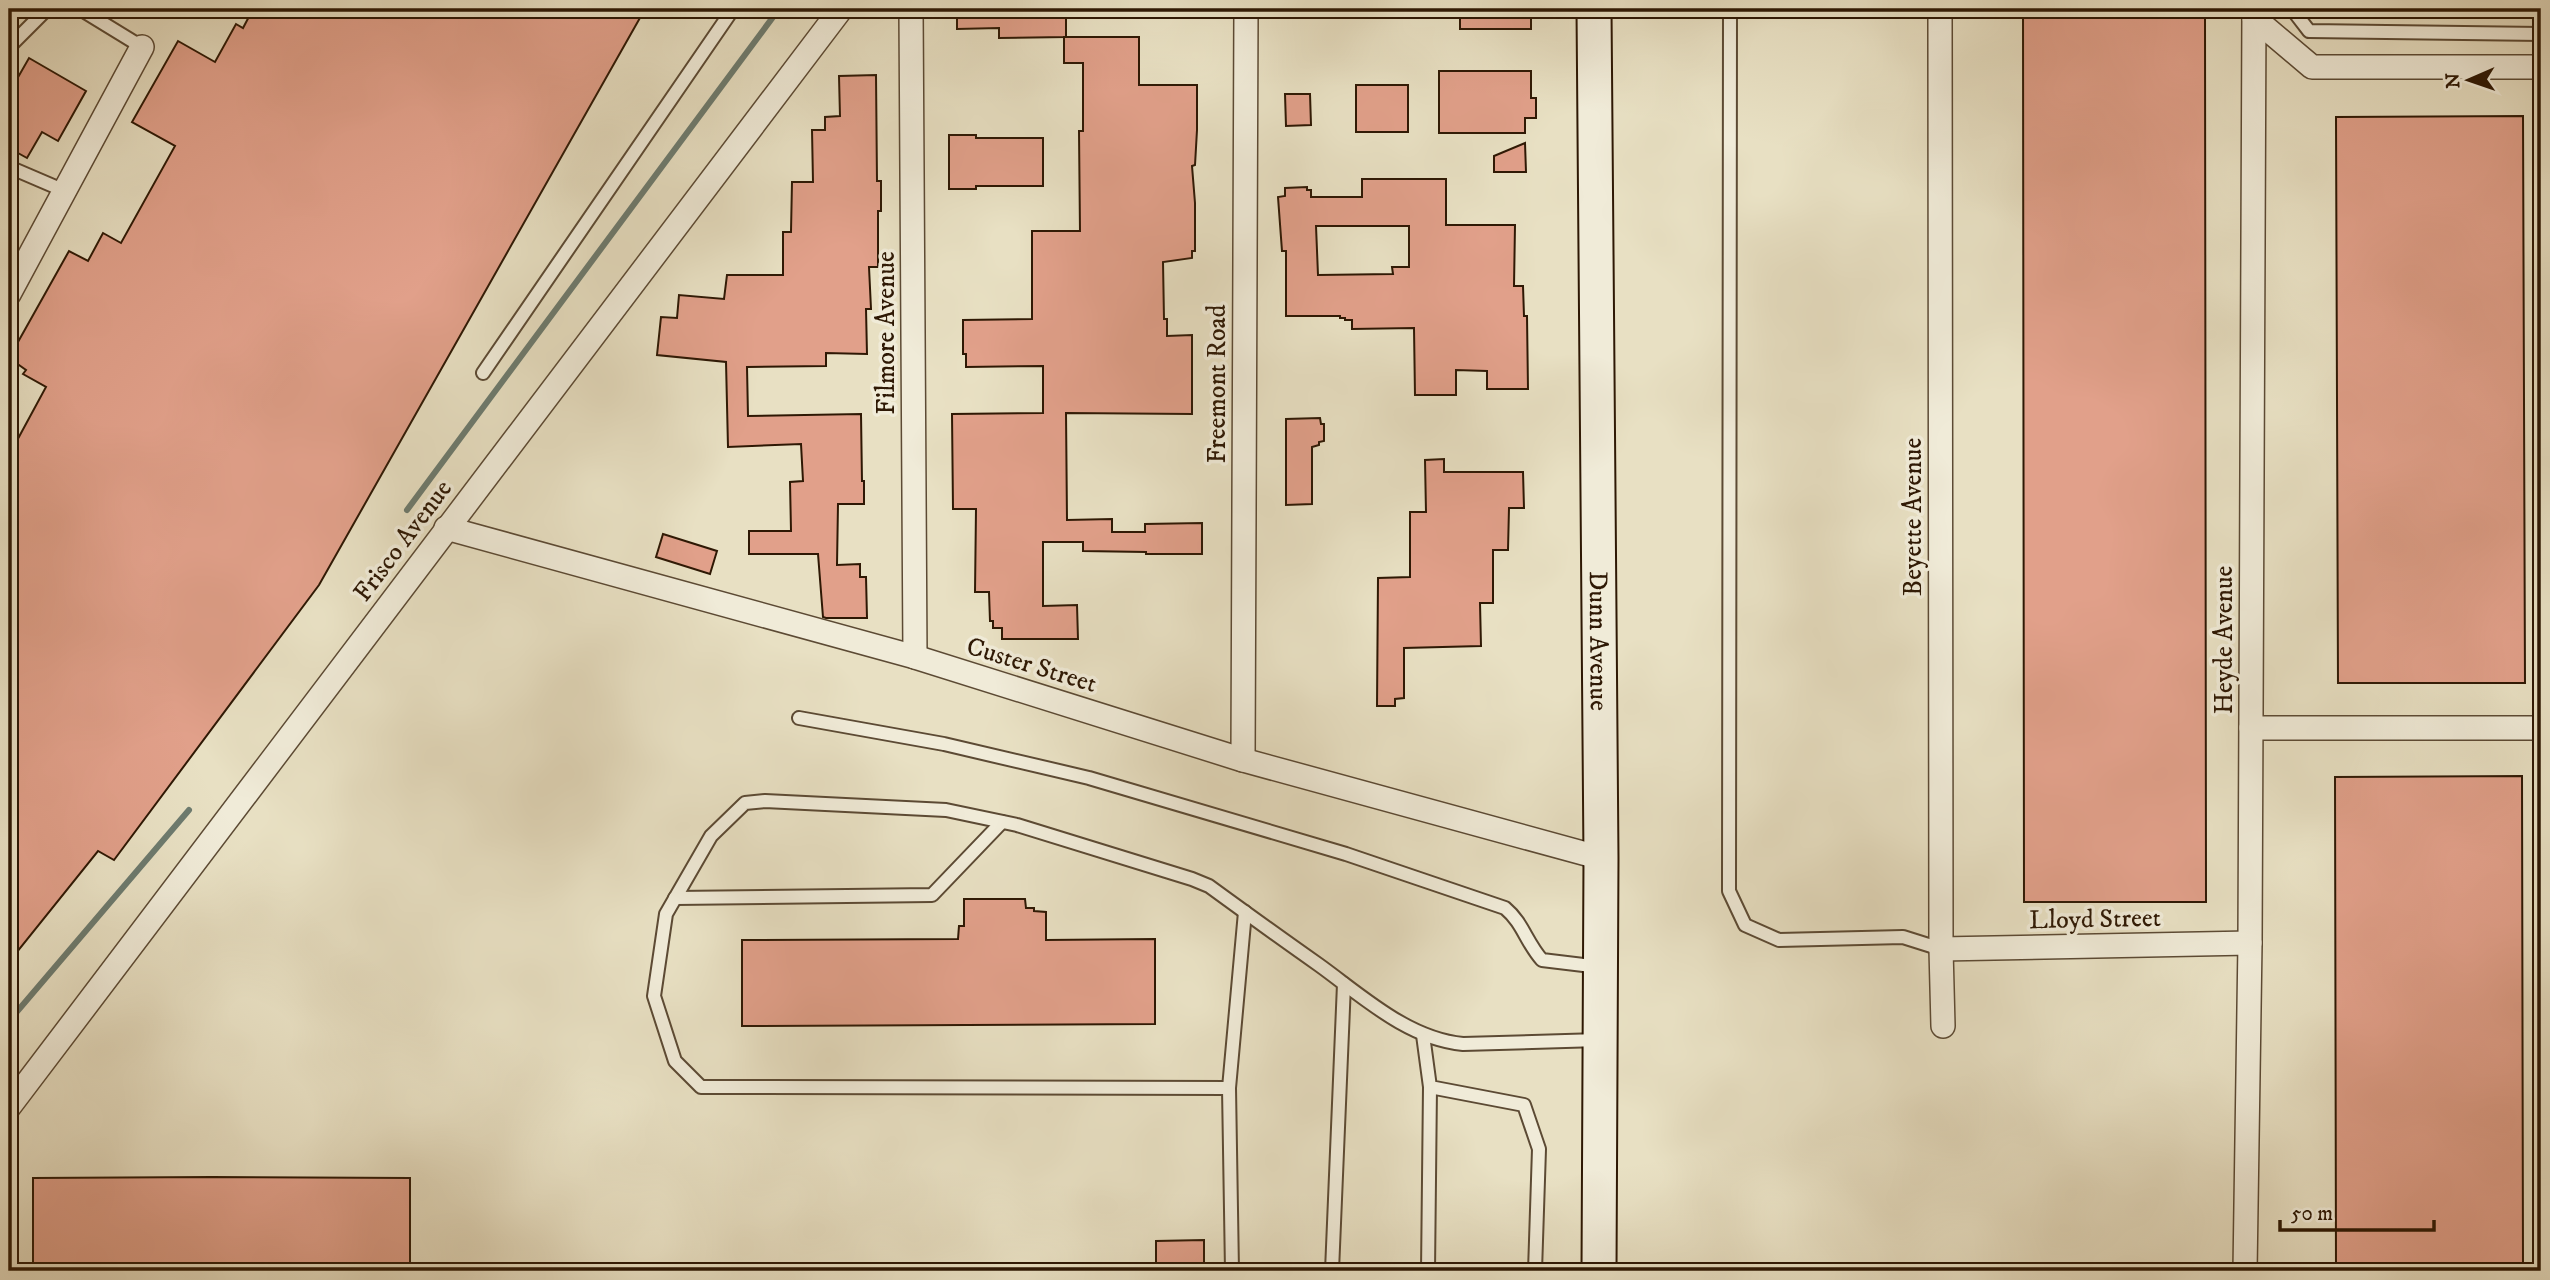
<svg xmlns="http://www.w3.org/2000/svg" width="2550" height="1280" viewBox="0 0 2550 1280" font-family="'IM FELL DW Pica',serif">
  <rect width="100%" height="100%" fill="#e8e0c3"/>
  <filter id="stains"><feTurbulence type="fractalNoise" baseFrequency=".00286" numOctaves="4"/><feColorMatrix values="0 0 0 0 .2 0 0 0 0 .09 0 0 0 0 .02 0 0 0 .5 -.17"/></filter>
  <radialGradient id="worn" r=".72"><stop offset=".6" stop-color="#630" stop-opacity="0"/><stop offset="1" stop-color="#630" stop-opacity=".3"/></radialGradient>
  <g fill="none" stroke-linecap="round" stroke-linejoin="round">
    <!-- stream -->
    <g stroke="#6d7b6f" stroke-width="6">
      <polyline points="407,510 779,9"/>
      <polyline points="9,1021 189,810"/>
    </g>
  </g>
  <!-- building -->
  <g fill="#e1a08a" stroke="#2e1804" stroke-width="2" fill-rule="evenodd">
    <polygon points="253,9 645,9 319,585 114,860 98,851 9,962 9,443 14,446 46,387 23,374 26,370 9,358 69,251 88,261 103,233 121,243 175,146 132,122 178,41 215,62 236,24 243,28"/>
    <polygon points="957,9 1066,9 1066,37 999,38 999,28 957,29"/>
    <rect x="1460" y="9" width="71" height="20"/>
    <polygon points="2023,9 2205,9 2206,902 2024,902"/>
    <polygon points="1064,37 1139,37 1139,85 1197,85 1197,130 1195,165 1192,166 1195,203 1195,251 1192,251 1192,258 1163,262 1164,319 1167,319 1167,336 1192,335 1192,414 1066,413 1067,520 1112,519 1112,532 1145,532 1145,524 1202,523 1202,554 1146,554 1146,552 1083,551 1083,542 1043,542 1043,606 1077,605 1078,639 1002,639 1002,628 993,628 993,621 990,621 989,592 975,592 976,509 953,509 952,414 1043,413 1043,366 966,367 966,354 963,354 963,320 1032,319 1032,231 1080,231 1079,131 1083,131 1083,63 1064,63"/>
    <polygon points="29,58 86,91 58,141 42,132 27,158 9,148 9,93"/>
    <polygon points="1439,71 1531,71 1531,98 1536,98 1536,118 1525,118 1525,133 1439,133"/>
    <polygon points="876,75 877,181 881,181 881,211 878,211 878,267 869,267 871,309 866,309 867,354 826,353 826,366 747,367 748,416 861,414 862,481 864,481 864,504 838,504 837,565 860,564 860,577 866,577 867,618 826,618 823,617 818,554 749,554 749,531 791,531 790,482 803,481 801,444 728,447 726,362 657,355 661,317 677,318 679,295 724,299 727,275 783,275 783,232 791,232 792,182 813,182 812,130 825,130 825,117 840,116 839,76"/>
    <rect x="1356" y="85" width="52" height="47"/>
    <polygon points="1285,94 1310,94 1311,125 1286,126"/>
    <polygon points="2523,116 2525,683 2338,683 2336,117"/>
    <polygon points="949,135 976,135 976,138 1043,138 1043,186 976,186 976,189 949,189"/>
    <polygon points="1525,143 1526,172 1494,172 1494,156"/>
    <path d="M1362,179H1446V225H1515L1514,286H1523L1524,316H1527L1528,389H1487V371L1456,370V395H1415L1414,328L1352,329V320H1345V318H1340V316H1286V251H1282L1278,197L1285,196V188L1307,187V190H1311V197H1362ZM1316,226H1409V267H1392L1393,274L1318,275Z"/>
    <polygon points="1320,418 1321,424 1324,424 1324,441 1319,442 1319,445 1312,447 1312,504 1286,505 1286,419"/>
    <polygon points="1444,459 1444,472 1523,472 1524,508 1509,508 1508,550 1493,550 1493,603 1480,603 1481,646 1404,648 1404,698 1395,699 1395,706 1377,706 1378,578 1410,577 1410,512 1426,512 1425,460"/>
    <polygon points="663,534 717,551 710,574 656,557"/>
    <polygon points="2522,776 2523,1271 2336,1271 2335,777"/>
    <polygon points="964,899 1025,899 1026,908 1034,908 1034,911 1046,912 1046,940 1155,939 1155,1024 742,1026 742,940 958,939 959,926 964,926"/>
    <polygon points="212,1177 410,1178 410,1271 33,1271 33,1178"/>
    <polygon points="1204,1240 1204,1271 1156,1271 1156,1241"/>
  </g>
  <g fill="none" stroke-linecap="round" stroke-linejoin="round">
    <!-- lane casing -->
    <g stroke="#5c4a34" stroke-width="16">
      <g id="lane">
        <polyline points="80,9 142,47"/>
        <polyline points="1730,9 1729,891 1745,925 1779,940 1903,937 1941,949"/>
        <polyline points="2292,9 2309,31 2541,34"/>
        <polyline points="9,47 47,9"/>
        <polyline points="9,167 65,191"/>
        <polyline points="483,373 733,9"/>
        <path d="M799,718L944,744L1089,778L1346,854L1505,908C1523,923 1526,942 1542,960L1600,967"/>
        <polyline points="675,898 932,895 1002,822"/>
        <polyline points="1423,1035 1430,1087 1524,1105 1539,1149 1535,1271"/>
        <path d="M1229,1088L701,1087L675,1061L654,996L666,914L711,836L745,803L765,801L946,810L1017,825L1192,879L1209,886C1246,913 1282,939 1319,965C1362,996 1408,1039 1463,1044L1599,1040"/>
        <polyline points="1232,1271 1229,1088 1245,912"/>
        <polyline points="1332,1271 1344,984"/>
        <polyline points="1428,1271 1430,1087"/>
      </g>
    </g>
    <!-- street casing -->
    <g stroke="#5c4a34" stroke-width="26">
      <g id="street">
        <polyline points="911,9 915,657"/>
        <polyline points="1940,9 1941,949 1943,1026"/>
        <polyline points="2254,18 2312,67 2541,67"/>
        <polyline points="9,294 142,47"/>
        <polyline points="446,528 915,657 1243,760 1601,858"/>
        <polyline points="2251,728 2541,728"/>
        <polyline points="1243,760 1246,9"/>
        <polyline points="1941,949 2250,943"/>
        <polyline points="9,1107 841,9"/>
        <polyline points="2245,1271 2250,943 2254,9"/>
      </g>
    </g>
    <!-- secondary casing -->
    <g stroke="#2e1804" stroke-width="37">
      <g id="secondary">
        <path id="s1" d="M1594,9L1601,858L1599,1271"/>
      </g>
    </g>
    <!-- lane -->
    <use href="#lane" stroke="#f0ebd8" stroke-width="12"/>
    <!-- street -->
    <use href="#street" stroke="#f0ebd8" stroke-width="23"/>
    <!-- secondary -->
    <use href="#secondary" stroke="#f0ebd8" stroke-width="33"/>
  </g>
  <g text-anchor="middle" stroke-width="7" stroke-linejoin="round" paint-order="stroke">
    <!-- street labels -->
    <g font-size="26" fill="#2e1804" stroke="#f0ebd8">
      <text transform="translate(885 333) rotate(-90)" y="9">Filmore Avenue</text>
      <text transform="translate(1216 384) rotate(-90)" y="9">Freemont Road</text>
      <text transform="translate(1912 517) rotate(-90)" y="9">Beyette Avenue</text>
      <text transform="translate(402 540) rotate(-53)" y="9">Frisco Avenue</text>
      <text dy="9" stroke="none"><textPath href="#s1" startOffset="632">Dunn Avenue</textPath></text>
      <text transform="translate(2223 640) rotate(-90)" y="9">Heyde Avenue</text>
      <text transform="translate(1032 664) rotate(17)" y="9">Custer Street</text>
      <text transform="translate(2095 918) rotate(-1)" y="9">Lloyd Street</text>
    </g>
  </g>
  <!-- margin -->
  <rect width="2550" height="1280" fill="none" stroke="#e8e0c3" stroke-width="35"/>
  <rect x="10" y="10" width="2529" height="1259" fill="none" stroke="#2e1804" stroke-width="3.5"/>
  <rect x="18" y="18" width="2515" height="1245" fill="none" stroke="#2e1804" stroke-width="2"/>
  <!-- north arrow -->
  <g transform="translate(2469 80) rotate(268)" stroke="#f0ebd8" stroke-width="5" paint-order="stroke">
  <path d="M0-5L12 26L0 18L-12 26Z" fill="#2e1804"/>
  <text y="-10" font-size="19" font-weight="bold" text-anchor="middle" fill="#2e1804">N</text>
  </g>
  <!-- scale -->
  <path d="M2280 1220v10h154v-10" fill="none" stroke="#2e1804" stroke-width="3.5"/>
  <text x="2291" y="1220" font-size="21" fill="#2e1804" stroke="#f0ebd8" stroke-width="5" paint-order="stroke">50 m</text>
  <rect width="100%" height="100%" filter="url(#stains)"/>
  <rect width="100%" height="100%" fill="url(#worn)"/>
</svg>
